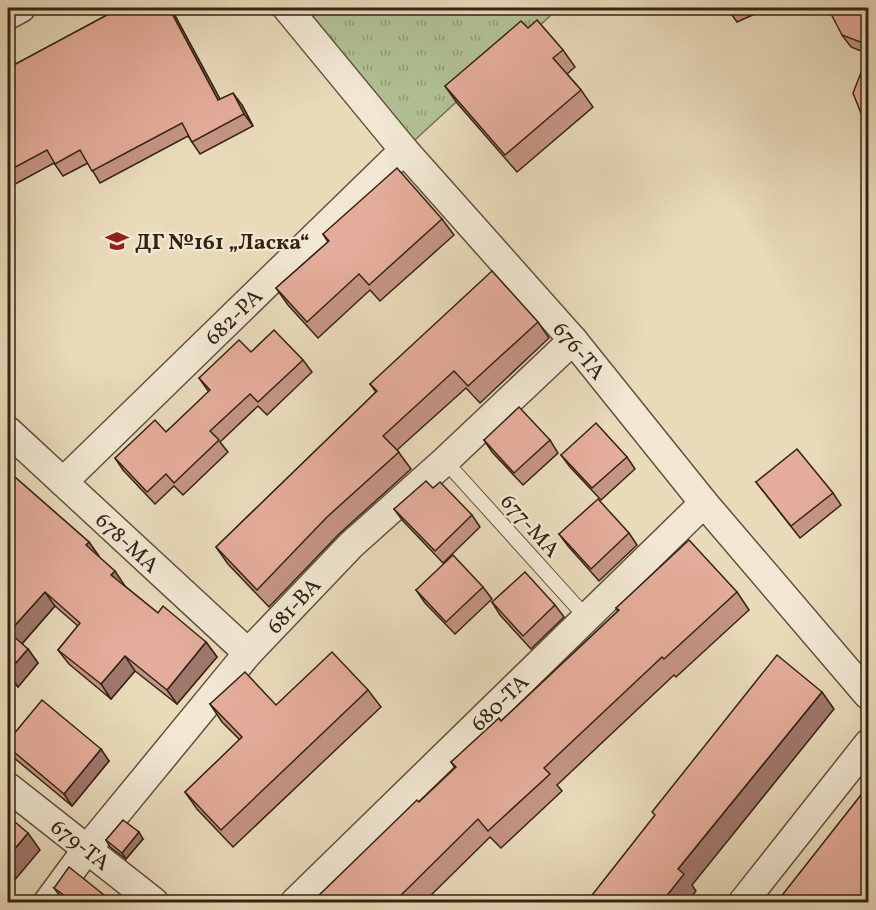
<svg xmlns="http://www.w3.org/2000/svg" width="876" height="910" viewBox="0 0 876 910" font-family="Vollkorn,serif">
  <defs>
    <pattern id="grass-tufts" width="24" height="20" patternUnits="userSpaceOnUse" patternTransform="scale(1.5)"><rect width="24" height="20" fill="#b1c194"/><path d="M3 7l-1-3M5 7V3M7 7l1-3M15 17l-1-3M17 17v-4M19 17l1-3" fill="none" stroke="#919d78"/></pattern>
  </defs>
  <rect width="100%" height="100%" fill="#e9daba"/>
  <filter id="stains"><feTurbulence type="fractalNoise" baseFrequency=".00333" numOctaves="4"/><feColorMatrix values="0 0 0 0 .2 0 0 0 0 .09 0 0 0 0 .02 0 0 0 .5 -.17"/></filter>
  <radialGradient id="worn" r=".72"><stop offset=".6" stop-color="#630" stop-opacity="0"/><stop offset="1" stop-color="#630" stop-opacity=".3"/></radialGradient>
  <!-- grass -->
  <polygon fill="url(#grass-tufts)" stroke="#727254" stroke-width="1.5" points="287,8 548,8 550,16 404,150"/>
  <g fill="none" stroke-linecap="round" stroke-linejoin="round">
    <!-- lane casing -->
    <g stroke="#60523e" stroke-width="16">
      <polyline id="lane" points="445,461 586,617"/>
    </g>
    <!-- street casing -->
    <g stroke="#60523e" stroke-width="31">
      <g id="street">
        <polyline points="287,8 404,150 573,340 704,503 868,695"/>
        <polyline points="8,15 21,8"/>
        <polyline points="8,431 248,653"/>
        <polyline points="63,482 404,150"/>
        <polyline points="8,787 154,902"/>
        <polyline points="48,902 87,849 248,653 351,545 445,461 573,340"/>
        <polyline points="295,902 704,503"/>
        <polyline points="743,902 868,744"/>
      </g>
    </g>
    <!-- lane -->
    <use href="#lane" stroke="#f1e7d2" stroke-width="14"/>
    <!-- street -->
    <use href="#street" stroke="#f1e7d2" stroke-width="28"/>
  </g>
  <!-- wall -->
  <g fill="#c49484" stroke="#332414" stroke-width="1.5">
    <polygon points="120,8 176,8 172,10 220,99 242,105 253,126 200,154 188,136 100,183 88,163 63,176 54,163 8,188 8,55 16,64"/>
    <polygon points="727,8 768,8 737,22"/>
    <polygon points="868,8 868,54 851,47 842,35"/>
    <polygon points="528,28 563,50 575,67 567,74 581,90 593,107 517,172 457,103 445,86"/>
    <polygon points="868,55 868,127 864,121"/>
    <polygon points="8,193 13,203 8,206"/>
    <polygon points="442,219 454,235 380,301 370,290 318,338 288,305 276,288 328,242 323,234"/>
    <polygon points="538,322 549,338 480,403 466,388 397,450 411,469 339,534 269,607 228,564 216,547 376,392 370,384"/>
    <polygon points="251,352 303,360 312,372 267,415 258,406 220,442 228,452 183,495 174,486 155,504 123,470 115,458 166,432 209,392 199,378"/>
    <polygon points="484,440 550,440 558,453 523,485 492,452"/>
    <polygon points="561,455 627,457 635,469 601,500 570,467"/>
    <polygon points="8,471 89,542 99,557 125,586 158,613 206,642 217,657 177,704 135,671 111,699 69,664 58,650 78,626 55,606 22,644 28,649 38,663 18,687 13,682 8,689 8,560 10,558 8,555"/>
    <polygon points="756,482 833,493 841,505 800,538"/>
    <polygon points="433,488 472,515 480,527 443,563 403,521 394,509"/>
    <polygon points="629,533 637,545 599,581 568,546 559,534"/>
    <polygon points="483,587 492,599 455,634 425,603 416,590"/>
    <polygon points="737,592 749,610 676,677 674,675 557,785 562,791 501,848 490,837 423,903 311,903 455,768 451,762 501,721 618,611 616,608"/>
    <polygon points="492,602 555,605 564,617 531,649 500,615"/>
    <polygon points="368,690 381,707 233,847 197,809 185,792 240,740 222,722 210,704 276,705"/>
    <polygon points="8,741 109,761 72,806 13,757 8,749"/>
    <polygon points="143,839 126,859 110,847 106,840"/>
    <polygon points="54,888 114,903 63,900"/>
  </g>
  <!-- shaded-wall -->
  <g fill="#a0786c" stroke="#332414" stroke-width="1.5">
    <polygon points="169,8 170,8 172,10 227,112 218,100"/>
    <polygon points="233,93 242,105 253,126 244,114"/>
    <polygon points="89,542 99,556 96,560 86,545"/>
    <polygon points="115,571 125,586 122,590 111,575"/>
    <polygon points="45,592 55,606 19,647 9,632"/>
    <polygon points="206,642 217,657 177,704 167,690"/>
    <polygon points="28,649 38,663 18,687 8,672"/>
    <polygon points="125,656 135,671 111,699 101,684"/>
    <polygon points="8,674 13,682 8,689"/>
    <polygon points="822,692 834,709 692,885 696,891 687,903 661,903 678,869"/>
    <polygon points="101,749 109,761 72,806 64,794"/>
    <polygon points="139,832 143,839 126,859 122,853"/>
    <polygon points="28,833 40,850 8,888 8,857"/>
    <polygon points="868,891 868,903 859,903"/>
  </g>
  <!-- building -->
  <g fill="#e4ac9a" stroke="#332414" stroke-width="1.5">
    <polygon points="120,8 169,8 218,100 233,93 244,114 192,142 182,123 92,171 80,150 55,164 47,150 8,171 8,55 9,55 14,65"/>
    <polygon points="828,8 868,8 868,45 842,35"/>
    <polygon points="537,20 563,50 553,58 581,90 505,155 445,86 521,21 528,28"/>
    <polygon points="868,55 868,119 864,121 853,93"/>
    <polygon points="397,168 442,219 369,285 359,274 307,322 276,288 329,241 323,234"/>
    <polygon points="492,271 538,322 468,386 454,371 383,436 399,452 327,517 257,590 216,547 377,391 370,384"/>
    <polygon points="274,330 303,360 258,402 250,394 210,431 219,440 174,483 166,474 147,492 115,458 155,420 166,432 210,390 199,378 239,340 251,352"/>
    <polygon points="519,407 550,440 514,473 484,440"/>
    <polygon points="596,423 627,457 592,488 561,455"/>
    <polygon points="797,449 833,493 791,526 756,482"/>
    <polygon points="8,471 89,542 86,545 115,571 111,575 158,613 163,606 206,642 167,690 125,656 101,684 58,650 80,623 45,592 9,632 28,649 8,672 8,560 13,554 8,550"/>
    <polygon points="426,481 433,488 440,482 472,515 435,551 394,509"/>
    <polygon points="598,499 629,533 591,569 559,534"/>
    <polygon points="689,540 737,592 664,659 662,657 544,768 550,774 488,831 478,819 393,903 311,903 417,800 419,802 456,767 451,762 499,718 501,721 619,610 616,608"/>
    <polygon points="453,555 483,587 446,622 416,590"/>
    <polygon points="525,572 555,605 523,636 492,602"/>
    <polygon points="332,652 368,690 221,830 185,792 242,737 210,704 245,672 276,705"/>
    <polygon points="777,655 822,692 678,869 684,874 661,903 589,903 590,900 589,899 655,815 652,812"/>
    <polygon points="42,700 101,749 64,794 8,747 8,741"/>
    <polygon points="868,786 868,891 859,903 776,903"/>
    <polygon points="8,816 28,833 8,857"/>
    <polygon points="123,820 139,832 122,853 106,840"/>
    <polygon points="69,867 114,903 61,903 66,897 54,888"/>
  </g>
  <!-- icons -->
  <defs>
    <g id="school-bare" transform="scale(1.8)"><path d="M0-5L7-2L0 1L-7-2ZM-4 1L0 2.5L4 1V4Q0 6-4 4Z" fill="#8f2418" stroke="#f1e7d2" stroke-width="2.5" paint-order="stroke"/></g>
  </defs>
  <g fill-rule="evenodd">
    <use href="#school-bare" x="117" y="241"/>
  </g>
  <g text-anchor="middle" stroke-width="4.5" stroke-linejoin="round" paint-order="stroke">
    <!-- poi labels -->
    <g font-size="22" font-weight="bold" fill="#332414" stroke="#f1e7d2" text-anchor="start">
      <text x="135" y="249">ДГ №161 „Ласка“</text>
    </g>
    <!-- street labels -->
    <g font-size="22" fill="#332414" stroke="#f1e7d2">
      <text transform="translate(233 316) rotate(-44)" y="8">682-РА</text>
      <text transform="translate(580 350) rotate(50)" y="8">676-ТА</text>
      <text transform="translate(531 525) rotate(48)" y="8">677-МА</text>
      <text transform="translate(128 542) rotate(43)" y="8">678-МА</text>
      <text transform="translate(293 605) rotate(-47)" y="8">681-ВА</text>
      <text transform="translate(499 702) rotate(-44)" y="8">680-ТА</text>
      <text transform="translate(81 844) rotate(38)" y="8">679-ТА</text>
    </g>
  </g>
  <!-- margin -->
  <rect width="876" height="910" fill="none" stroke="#e9daba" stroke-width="30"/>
  <rect x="9" y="9" width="858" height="892" fill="none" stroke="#332414" stroke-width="3"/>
  <rect x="15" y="15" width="846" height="880" fill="none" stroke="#332414" stroke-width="1.5"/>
  <rect width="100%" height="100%" filter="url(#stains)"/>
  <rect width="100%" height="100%" fill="url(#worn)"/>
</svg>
